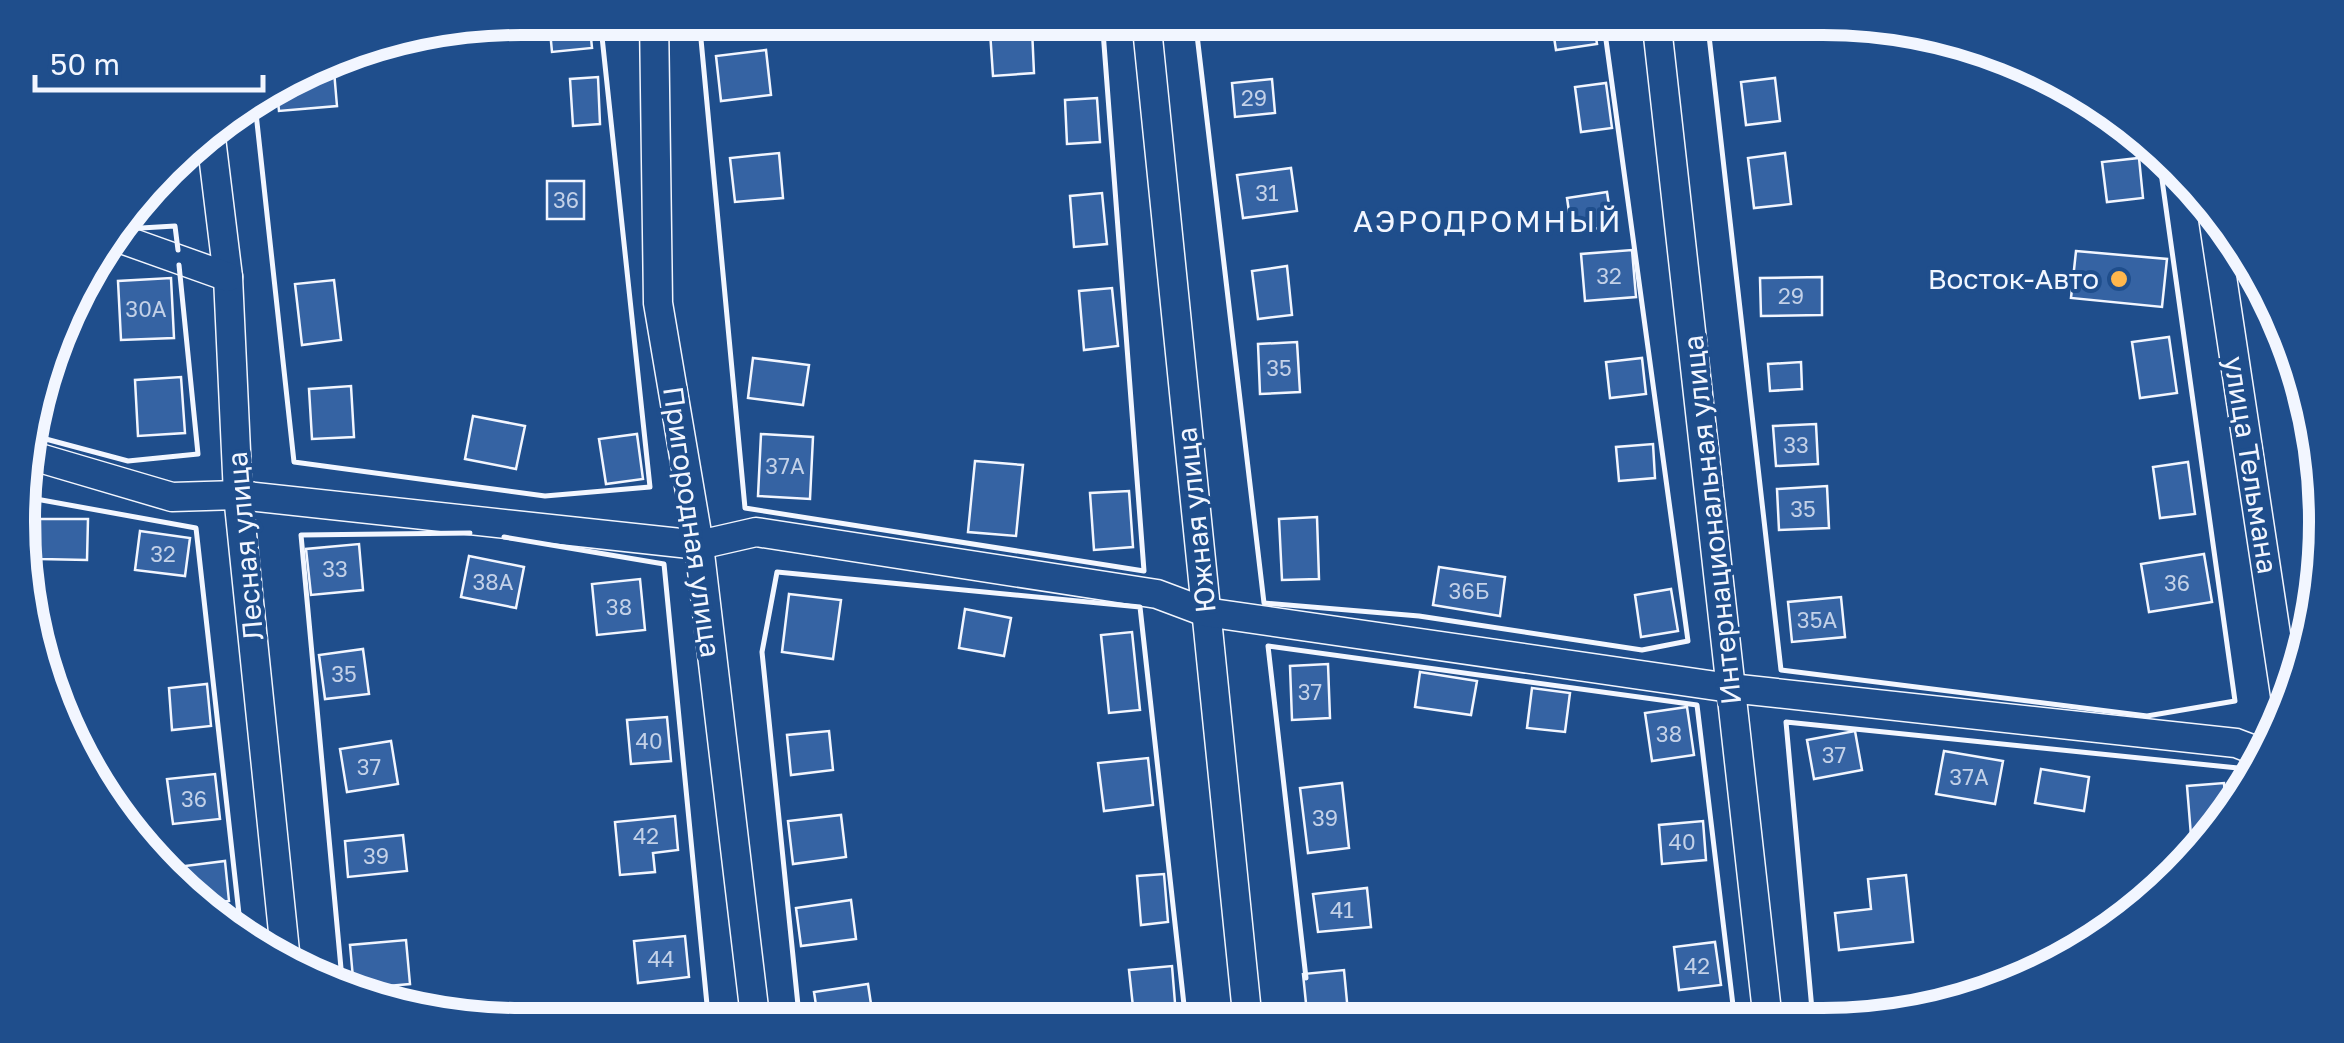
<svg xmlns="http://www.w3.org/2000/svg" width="2344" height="1043" viewBox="0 0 2344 1043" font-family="'Golos Text',sans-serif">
  <rect width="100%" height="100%" fill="#1f4e8c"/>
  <!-- building -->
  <g fill="#3563a3" stroke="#f2f6ff" stroke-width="2.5">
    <polygon points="589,18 592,48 552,52 549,20"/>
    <polygon points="1222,18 1249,18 1251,31 1225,36"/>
    <polygon points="1551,18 1593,18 1597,44 1556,50"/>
    <polygon points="1731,18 1771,18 1772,31 1733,35"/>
    <polygon points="1032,29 1034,73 993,76 990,31"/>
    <polygon points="766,50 771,95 721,101 716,56"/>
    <polygon points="333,59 337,106 279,111 277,92"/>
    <polygon points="598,77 600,124 573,126 570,79"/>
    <polygon points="1775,78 1780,121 1746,125 1741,82"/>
    <polygon points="1272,79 1275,113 1235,117 1232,83"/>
    <polygon points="1606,83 1612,128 1581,132 1575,87"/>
    <polygon points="1097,98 1100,142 1067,144 1065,100"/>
    <polygon points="779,153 783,198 735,202 730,158"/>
    <polygon points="1785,153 1791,204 1754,208 1748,158"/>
    <polygon points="2139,158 2143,198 2107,202 2102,162"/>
    <polygon points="1291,168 1297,211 1243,218 1237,175"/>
    <rect x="547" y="181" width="37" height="38"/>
    <polygon points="1607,192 1612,226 1572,232 1567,198"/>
    <polygon points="1102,193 1107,244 1074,247 1070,196"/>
    <polygon points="1632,250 1636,297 1585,301 1581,254"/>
    <polygon points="2076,251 2167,259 2162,307 2071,298"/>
    <polygon points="1287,266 1292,315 1258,319 1252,271"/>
    <polygon points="1822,277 1822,315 1761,316 1760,278"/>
    <polygon points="171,278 174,338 121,340 118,281"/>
    <polygon points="334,280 341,340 302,345 295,284"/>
    <polygon points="1112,288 1118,346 1084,350 1079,291"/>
    <polygon points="2169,337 2177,393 2140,398 2132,342"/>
    <polygon points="1297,342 1300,392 1260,394 1258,344"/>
    <polygon points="753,358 809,365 803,405 748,398"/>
    <polygon points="1642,358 1646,394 1610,398 1606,362"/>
    <polygon points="1801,362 1802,389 1770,391 1768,364"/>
    <polygon points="181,377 185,433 138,436 135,380"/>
    <polygon points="351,386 354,437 312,439 309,389"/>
    <polygon points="473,416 525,426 516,469 465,459"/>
    <polygon points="1816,424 1818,464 1776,466 1773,426"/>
    <polygon points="637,434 643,479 606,484 599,439"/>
    <polygon points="761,434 813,437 810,499 758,496"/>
    <polygon points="1653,444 1655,478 1619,481 1616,447"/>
    <polygon points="975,461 1023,465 1016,536 968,532"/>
    <polygon points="2188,462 2195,514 2160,518 2153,467"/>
    <polygon points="1827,486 1829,528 1779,530 1777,489"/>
    <polygon points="1129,491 1133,547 1094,550 1090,493"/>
    <polygon points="1317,517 1319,579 1282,580 1279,519"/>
    <polygon points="40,519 88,519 87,560 40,559"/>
    <polygon points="140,531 190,538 185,576 135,570"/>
    <polygon points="359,544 363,590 311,595 306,549"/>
    <polygon points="2204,554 2212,602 2149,612 2141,564"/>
    <polygon points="469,556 524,567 516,608 461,597"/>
    <polygon points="1439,567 1505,577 1500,616 1433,605"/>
    <polygon points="640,579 645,630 597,635 592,584"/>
    <polygon points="1671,589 1678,631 1641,637 1635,595"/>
    <polygon points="789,594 841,600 833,659 782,652"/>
    <polygon points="1841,597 1845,637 1792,642 1788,602"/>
    <polygon points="965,609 1011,618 1004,656 959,648"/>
    <polygon points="1132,632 1140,710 1109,713 1101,635"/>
    <polygon points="363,649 369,694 325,699 319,655"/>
    <polygon points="1328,664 1330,718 1292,720 1290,666"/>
    <polygon points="1420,672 1477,681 1471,715 1415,707"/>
    <polygon points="207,684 211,726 172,730 169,688"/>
    <polygon points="1532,688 1570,693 1565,732 1527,728"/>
    <polygon points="1687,707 1694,755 1652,761 1645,713"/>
    <polygon points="667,717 671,761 631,764 627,720"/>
    <polygon points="829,731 833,770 791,775 787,735"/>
    <polygon points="1855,731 1862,770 1814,779 1807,740"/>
    <polygon points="391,741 398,784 347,792 340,749"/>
    <polygon points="1944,751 2003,761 1995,804 1936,794"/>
    <polygon points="1148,758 1153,805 1104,811 1098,763"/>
    <polygon points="2041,769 2089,777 2084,811 2035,803"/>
    <polygon points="215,774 220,819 173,824 167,779"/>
    <polygon points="1342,783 1349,848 1308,853 1300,788"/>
    <polygon points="2224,783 2227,820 2204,846 2192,848 2187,786"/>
    <polygon points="841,815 846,857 793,864 788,821"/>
    <polygon points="675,816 678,850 653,853 655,872 620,875 615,822"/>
    <polygon points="1703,821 1706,860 1662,864 1659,825"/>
    <polygon points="403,835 407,871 348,877 345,841"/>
    <polygon points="225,861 229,901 197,905 190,901 180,888 177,867"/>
    <polygon points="1164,874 1168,922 1141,925 1137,876"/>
    <polygon points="1906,875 1913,942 1839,950 1835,913 1871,909 1868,879"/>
    <polygon points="1367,888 1371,927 1318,932 1313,894"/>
    <polygon points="851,900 856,939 801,946 796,908"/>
    <polygon points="685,936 689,977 638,983 634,941"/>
    <polygon points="406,940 410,984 354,989 350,945"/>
    <polygon points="1715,942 1721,985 1679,990 1674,947"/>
    <polygon points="1172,966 1175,1003 1133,1007 1129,970"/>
    <polygon points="1344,970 1349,1023 1308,1023 1303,974"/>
    <polygon points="868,984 874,1024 819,1025 814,992"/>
    <polygon points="1898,1009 1900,1018 1889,1021 1845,1021 1845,1017"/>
  </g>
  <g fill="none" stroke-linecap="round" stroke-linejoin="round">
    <!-- street casing -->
    <g stroke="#f2f6ff" stroke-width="31">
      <g id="street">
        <polyline points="654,18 658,303 699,545 756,1025"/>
        <polyline points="1146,18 1248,1023"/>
        <polyline points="1656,18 1768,1021"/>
        <polyline points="210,130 228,277 238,495 286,961"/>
        <polyline points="2213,217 2288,714"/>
        <polyline points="113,236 228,277"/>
        <polyline points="26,454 172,497 238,495 699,545 756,532 1157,594 1205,612 1730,688 2236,743 2265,754"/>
      </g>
    </g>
    <!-- street -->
    <use href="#street" stroke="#1f4e8c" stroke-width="28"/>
    <!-- wall -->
    <g stroke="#f2f6ff" stroke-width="5">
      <polyline points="699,18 745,508 1144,571 1102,18"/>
      <polyline points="1195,18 1264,603 1419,616 1642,650 1688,641 1603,18"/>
      <polyline points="1707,18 1781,670 2147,716 2235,701 2158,151"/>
      <polyline points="255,104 294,462 545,496 650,487 600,18"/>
      <polyline points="124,229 175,226 178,250"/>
      <polyline points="2298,377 2322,544"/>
      <polyline points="27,434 128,461 198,454 179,265"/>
      <polyline points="25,497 196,528 241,932"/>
      <polyline points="504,537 664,564 709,1025"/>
      <polyline points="1306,978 1268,646 1697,705 1735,1022"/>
      <polyline points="343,990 301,535 470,533"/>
      <polyline points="1813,1021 1786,722 2238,768 2242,794"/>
      <polyline points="800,1025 762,652 777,572 1140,607 1186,1023"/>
    </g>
  </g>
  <!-- markers -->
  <circle fill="#ffb74d" stroke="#1f4e8c" stroke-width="4" cx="2119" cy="279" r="10"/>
  <g text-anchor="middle" stroke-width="8" stroke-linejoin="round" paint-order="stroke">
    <!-- number labels -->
    <g font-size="22" fill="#c3d1e8">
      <text x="1254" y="106">29</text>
      <text x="1267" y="201">31</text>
      <text x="566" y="208">36</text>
      <text x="1609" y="284">32</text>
      <text x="1791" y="304">29</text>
      <text x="146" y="317">30А</text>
      <text x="1279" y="376">35</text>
      <text x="1796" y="453">33</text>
      <text x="785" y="474">37А</text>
      <text x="1803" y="517">35</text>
      <text x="163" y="562">32</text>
      <text x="335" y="577">33</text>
      <text x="493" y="590">38А</text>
      <text x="2177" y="591">36</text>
      <text x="1469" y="599">36Б</text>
      <text x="619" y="615">38</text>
      <text x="1817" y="628">35А</text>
      <text x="344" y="682">35</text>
      <text x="1310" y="700">37</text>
      <text x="1669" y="742">38</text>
      <text x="649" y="749">40</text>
      <text x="1834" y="763">37</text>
      <text x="369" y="775">37</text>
      <text x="1969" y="785">37А</text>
      <text x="194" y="807">36</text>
      <text x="1325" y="826">39</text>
      <text x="646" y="844">42</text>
      <text x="1682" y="850">40</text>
      <text x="376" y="864">39</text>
      <text x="1342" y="918">41</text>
      <text x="661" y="967">44</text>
      <text x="1697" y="974">42</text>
    </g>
    <!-- poi labels -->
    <g font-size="28" fill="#f2f6ff" stroke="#1f4e8c" text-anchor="end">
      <text x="2099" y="289">Восток-Авто</text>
    </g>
    <!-- street labels -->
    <g font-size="28" fill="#f2f6ff" stroke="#1f4e8c">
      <text transform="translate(2251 465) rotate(81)" y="10">улица Тельмана</text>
      <text transform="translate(1196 520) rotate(-96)" y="10">Южная улица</text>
      <text transform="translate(1712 520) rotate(-96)" y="10">Интернациональная улица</text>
      <text transform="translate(692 522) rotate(82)" y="10">Пригородная улица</text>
      <text transform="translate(245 546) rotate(-95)" y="10">Лесная улица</text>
    </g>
    <!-- neighbourhood labels -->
    <g font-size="30" letter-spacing="2.5" fill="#f2f6ff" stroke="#1f4e8c">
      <text x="1488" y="232">АЭРОДРОМНЫЙ</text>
    </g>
  </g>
  <!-- crop -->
  <path d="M0 0H2344V1043H0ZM521 35H1823A486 486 0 0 1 2309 521V522A486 486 0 0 1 1823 1008H521A486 486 0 0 1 35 522V521A486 486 0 0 1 521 35Z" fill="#1f4e8c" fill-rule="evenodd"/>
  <path fill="none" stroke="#f2f6ff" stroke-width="12" d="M521 35H1823A486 486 0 0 1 2309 521V522A486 486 0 0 1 1823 1008H521A486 486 0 0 1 35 522V521A486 486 0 0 1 521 35Z"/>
  <!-- scale -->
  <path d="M35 75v15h228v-15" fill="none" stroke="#f2f6ff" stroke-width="5"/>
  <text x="50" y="75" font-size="30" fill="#f2f6ff" stroke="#1f4e8c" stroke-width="8" paint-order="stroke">50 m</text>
</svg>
